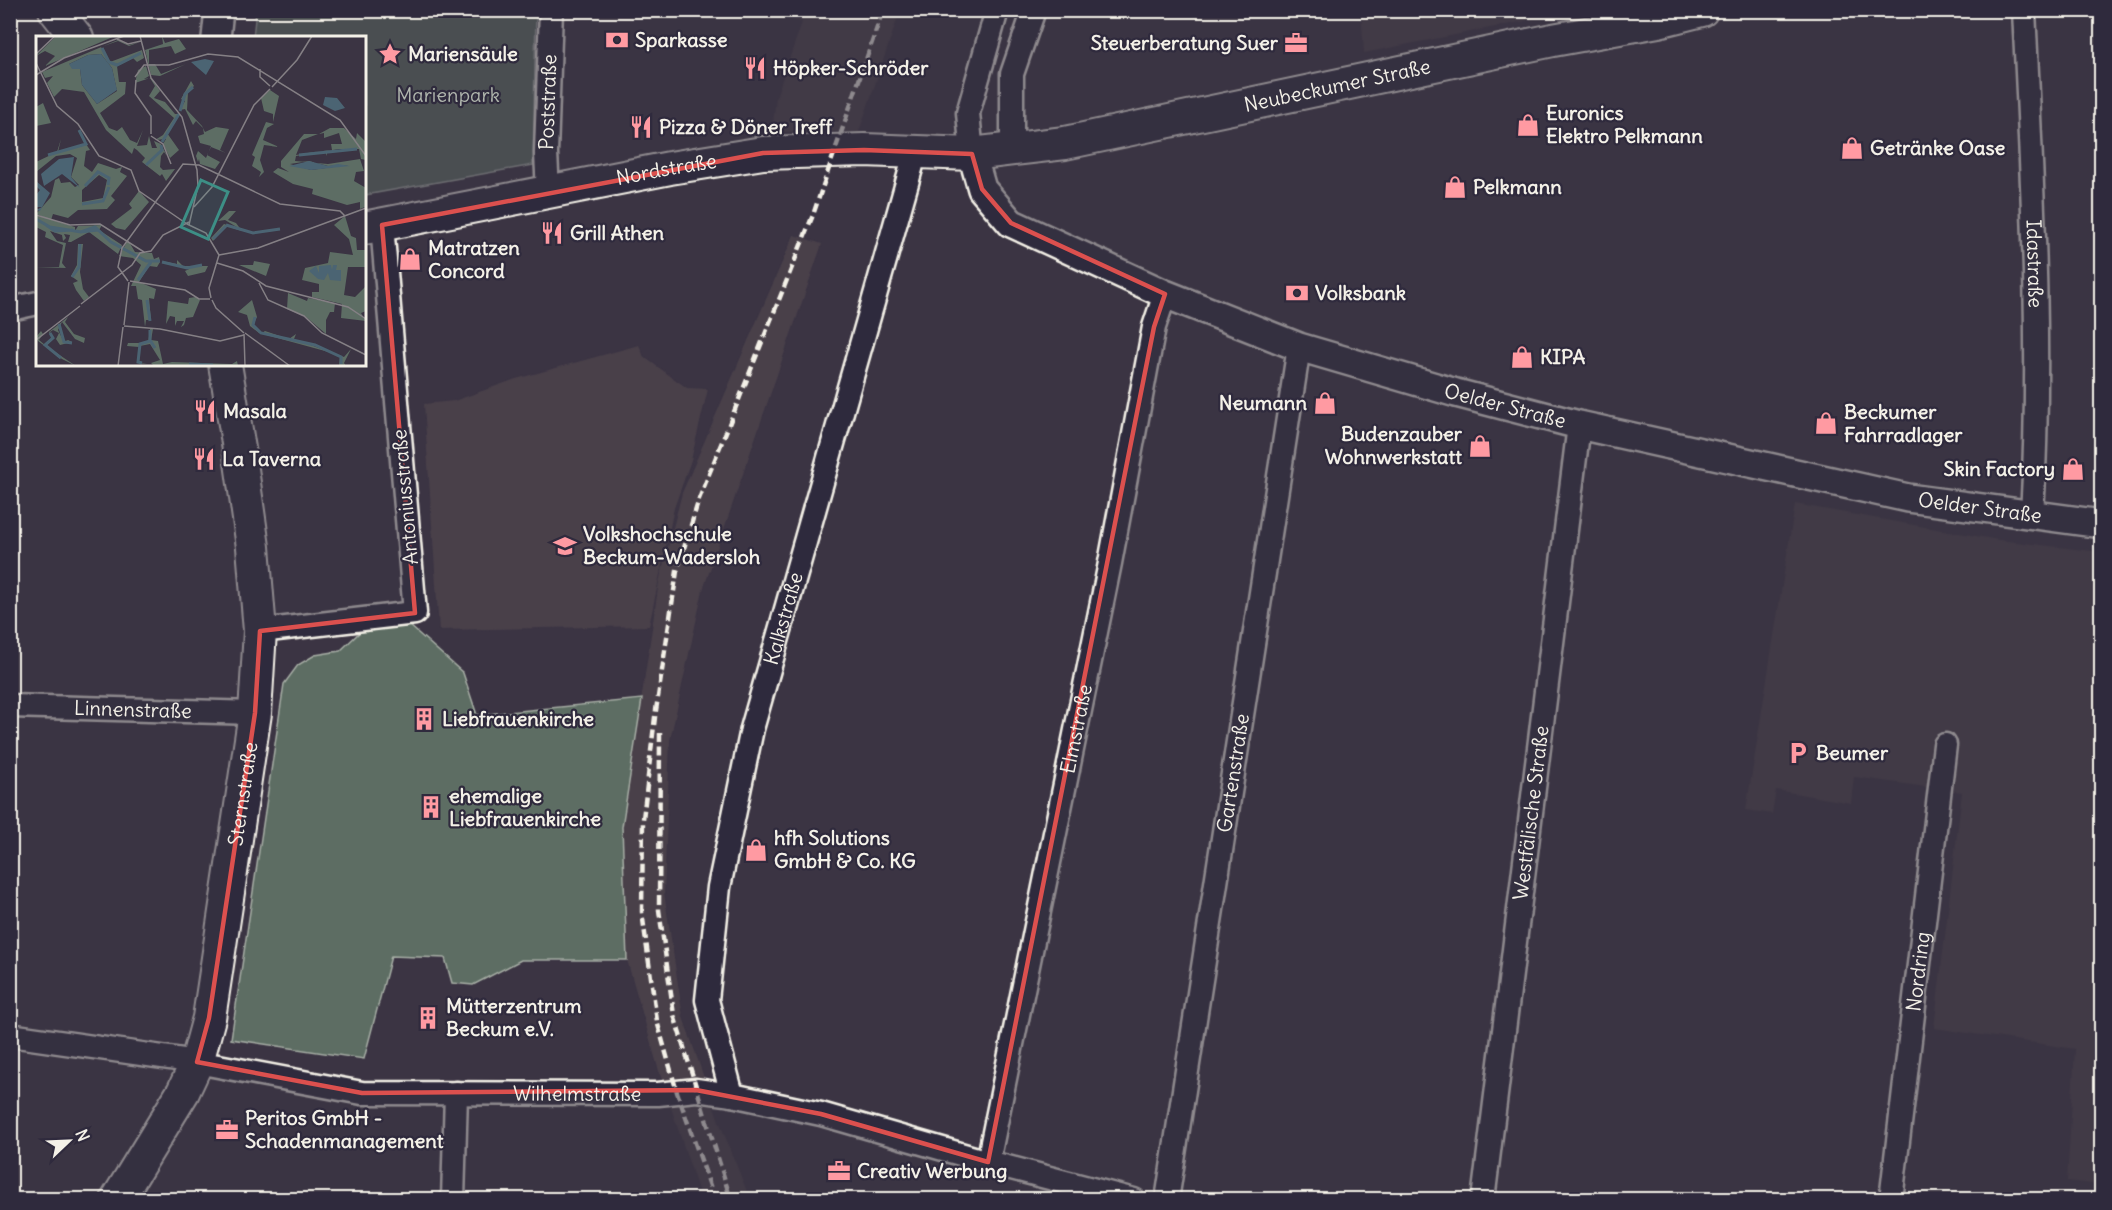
<svg xmlns="http://www.w3.org/2000/svg" width="2112" height="1210" viewBox="0 0 2112 1210" font-family="Delius,sans-serif">
  <rect width="100%" height="100%" fill="#3b3443"/>
  <filter id="ink" filterUnits="userSpaceOnUse"><feTurbulence type="fractalNoise" baseFrequency=".0167" numOctaves="2"/><feDisplacementMap in="SourceGraphic" scale="12" xChannelSelector="R" yChannelSelector="G"/><feConvolveMatrix kernelMatrix="1 2 1 2 8 2 1 2 1" color-interpolation-filters="sRGB"/></filter>
  <g filter="url(#ink)">
    <!-- built -->
    <g fill="#49404a">
      <polygon points="759,10 900,11 859,132 772,132 776,97 802,22 758,14"/>
      <polygon points="1555,11 1555,15 1364,53 1361,11"/>
      <polygon points="794,235 822,244 703,590 670,740 664,893 683,1017 719,1121 750,1199 701,1199 659,1071 627,960 622,827 659,582 682,493"/>
      <polygon points="639,345 644,357 687,388 708,389 691,460 674,508 649,626 439,630 424,404 454,401 516,379"/>
      <polygon points="1795,504 1999,540 2101,552 2101,1185 2067,1181 2075,1049 1934,1028 1962,792 1854,777 1851,803 1776,790 1772,814 1746,810"/>
    </g>
    <!-- green -->
    <g fill="#5d6d64" stroke="#a8afa6" stroke-width="1.5">
      <polygon points="256,11 536,11 533,165 365,195 364,38 253,37"/>
      <polygon points="409,625 463,673 477,715 642,699 622,827 627,960 521,960 473,985 452,983 445,958 391,956 364,1059 231,1039 284,684 298,665 315,655 340,651 360,632"/>
    </g>
    <g fill="none" stroke-linecap="round" stroke-linejoin="round">
      <!-- minor casing -->
      <g stroke="#f4f1e8" stroke-width="27">
        <g id="minor">
          <path id="s1" d="M2024,10C2032,179 2042,347 2032,515"/>
          <polyline points="1012,150 1012,74 1034,10"/>
          <polyline points="972,154 968,113 997,10"/>
          <path id="s2" d="M548,192L546,153L551,10"/>
          <polyline points="10,309 38,303"/>
          <polyline points="260,631 415,613 382,225"/>
          <path id="s3" d="M10,706L255,713"/>
          <path id="s4" d="M10,1035L197,1062L362,1093L658,1094L696,1090L732,1095L821,1114L988,1162L1134,1200"/>
          <path id="s5" d="M732,1095L707,1000L719,887L752,729L916,151"/>
          <path id="s6" d="M988,1162L1110,563L1154,327L1165,294"/>
          <polyline points="453,1200 456,1093"/>
          <path id="s7" d="M1167,1200L1299,347"/>
          <path id="s8" d="M1483,1200L1579,425"/>
          <path id="s9" d="M1891,1200L1945,745"/>
        </g>
      </g>
      <!-- tertiary casing -->
      <g stroke="#f4f1e8" stroke-width="32">
        <g id="tertiary">
          <polyline points="216,38 219,10"/>
          <path id="s10" d="M972,154L982,189L1011,223L1165,294L1299,347L1456,393L1579,425L1908,498L2102,524"/>
        </g>
      </g>
      <!-- secondary casing -->
      <g stroke="#f4f1e8" stroke-width="36">
        <g id="secondary">
          <polyline points="55,10 77,38"/>
          <path id="s11" d="M364,228L670,168L763,153L864,150L972,154L1065,143L1553,40L1658,21L1702,10"/>
          <path id="s12" d="M117,1200L183,1092L197,1062L209,1018L255,713L260,631L253,547L240,455L225,364"/>
        </g>
      </g>
      <!-- minor -->
      <use href="#minor" stroke="#2f2a3d" stroke-width="22"/>
      <!-- tertiary -->
      <use href="#tertiary" stroke="#2f2a3d" stroke-width="27"/>
      <!-- secondary -->
      <use href="#secondary" stroke="#2f2a3d" stroke-width="32"/>
      <!-- rail -->
      <g stroke="#f4f1e8" stroke-width="4.5" stroke-dasharray="9 4.5" stroke-linecap="butt">
        <polyline points="660,733 659,910 674,1015 731,1200"/>
        <polyline points="715,1200 677,1092 657,1021 642,912 643,819 655,717 677,571 699,499 813,215 883,10"/>
      </g>
    </g>
  </g>
  <!-- marked area -->
  <path d="M0 0H2112V1210H0ZM864,150L972,154L982,189L1011,223L1165,294L1154,327L988,1162L821,1114L696,1090L362,1093L197,1062L209,1018L255,713L260,631L415,613L382,225L763,153Z" fill="#3b3443" fill-opacity=".55" fill-rule="evenodd"/>
  <path fill="none" stroke="#dc504e" stroke-width="4.5" stroke-linejoin="round" d="M864,150L972,154L982,189L1011,223L1165,294L1154,327L988,1162L821,1114L696,1090L362,1093L197,1062L209,1018L255,713L260,631L415,613L382,225L763,153Z"/>
  <!-- icons -->
  <defs>
    <g id="bank-bare" transform="scale(1.8)"><path d="M-6-4H6V4H-6ZM0-2.3a2.3 2.3 0 1 0 0 4.6a2.3 2.3 0 1 0 0-4.6Z" fill="#ff9aa2" stroke="#2f2a3d" stroke-width="2.5" paint-order="stroke"/></g>
    <g id="office-bare" transform="scale(1.8)"><path d="M-6-3h4V-5.5h4V-3h4V5H-6ZM-1-4.5V-3h2v-1.5ZM-6 0V1H6V0Z" fill="#ff9aa2" stroke="#2f2a3d" stroke-width="2.5" paint-order="stroke"/></g>
    <g id="sight-bare" transform="scale(1.8)"><path d="M0-6L1.8-2.2L6-1.7L2.9 1.2L3.7 5.4L0 3.3L-3.7 5.4L-2.9 1.2L-6-1.7L-1.8-2.2Z" fill="#ff9aa2" stroke="#2f2a3d" stroke-width="2.5" paint-order="stroke"/></g>
    <g id="restaurant-bare" transform="scale(1.8)"><path d="M-5-6h1v4h1v-4h1v4h1v-4h1v5L-1.5 .5V6h-2V.5L-5-1ZM5-6V6H3V1.5H1.5Q1.5-4 5-6Z" fill="#ff9aa2" stroke="#2f2a3d" stroke-width="2.5" paint-order="stroke"/></g>
    <g id="shop-bare" transform="scale(1.8)"><path d="M-5-2.5h2.3a2.7 3.5 0 0 1 5.4 0H5L5.5 6h-11ZM-1.5-2.5h3a1.5 2.3 0 0 0-3 0Z" fill="#ff9aa2" stroke="#2f2a3d" stroke-width="2.5" paint-order="stroke"/></g>
    <g id="university-bare" transform="scale(1.8)"><path d="M0-5L7-2L0 1L-7-2ZM-4 1L0 2.5L4 1V4Q0 6-4 4Z" fill="#ff9aa2" stroke="#2f2a3d" stroke-width="2.5" paint-order="stroke"/></g>
    <g id="building-bare" transform="scale(1.8)"><path d="M-4-6H4V6H1V3H-1V6H-4ZM-2.5-4.3h1.7v1.8h-1.7ZM.8-4.3h1.7v1.8H.8ZM-2.5-1h1.7V.8h-1.7ZM.8-1h1.7V.8H.8Z" fill="#ff9aa2" stroke="#2f2a3d" stroke-width="2.5" paint-order="stroke"/></g>
    <g id="parking-bare" transform="scale(1.8)"><path d="M-3.5-5.5H1a3.5 3.5 0 0 1 0 7H-1V5.5H-3.5ZM-1-3.4V-.6H.8a1.4 1.4 0 0 0 0-2.8Z" fill="#ff9aa2" stroke="#2f2a3d" stroke-width="2.5" paint-order="stroke"/></g>
  </defs>
  <g fill-rule="evenodd">
    <use href="#bank-bare" x="617" y="40"/>
    <use href="#office-bare" x="1296" y="43"/>
    <use href="#sight-bare" x="390" y="54"/>
    <use href="#restaurant-bare" x="755" y="68"/>
    <use href="#shop-bare" x="1528" y="125"/>
    <use href="#restaurant-bare" x="641" y="127"/>
    <use href="#shop-bare" x="1852" y="148"/>
    <use href="#shop-bare" x="1455" y="187"/>
    <use href="#restaurant-bare" x="552" y="233"/>
    <use href="#shop-bare" x="410" y="259"/>
    <use href="#bank-bare" x="1297" y="293"/>
    <use href="#shop-bare" x="1522" y="357"/>
    <use href="#shop-bare" x="1325" y="403"/>
    <use href="#restaurant-bare" x="205" y="411"/>
    <use href="#shop-bare" x="1826" y="423"/>
    <use href="#shop-bare" x="1480" y="446"/>
    <use href="#restaurant-bare" x="204" y="459"/>
    <use href="#shop-bare" x="2073" y="469"/>
    <use href="#university-bare" x="565" y="546"/>
    <use href="#building-bare" x="424" y="719"/>
    <use href="#parking-bare" x="1798" y="753"/>
    <use href="#building-bare" x="431" y="807"/>
    <use href="#shop-bare" x="756" y="850"/>
    <use href="#building-bare" x="428" y="1018"/>
    <use href="#office-bare" x="227" y="1130"/>
    <use href="#office-bare" x="839" y="1171"/>
  </g>
  <g text-anchor="middle" stroke-width="4.5" stroke-linejoin="round" paint-order="stroke">
    <!-- poi labels -->
    <g font-size="20" font-weight="bold" fill="#f4f1e8" stroke="#2f2a3d" text-anchor="start">
      <text x="635" y="47">Sparkasse</text>
      <text x="1278" y="50" text-anchor="end">Steuerberatung Suer</text>
      <text x="408" y="61">Mariensäule</text>
      <text x="773" y="75">Höpker-Schröder</text>
      <text x="1546" y="120">Euronics<tspan x="1546" dy="23">Elektro Pelkmann</tspan></text>
      <text x="659" y="134">Pizza &amp; Döner Treff</text>
      <text x="1870" y="155">Getränke Oase</text>
      <text x="1473" y="194">Pelkmann</text>
      <text x="570" y="240">Grill Athen</text>
      <text x="428" y="255">Matratzen<tspan x="428" dy="23">Concord</tspan></text>
      <text x="1315" y="300">Volksbank</text>
      <text x="1540" y="364">KIPA</text>
      <text x="1307" y="410" text-anchor="end">Neumann</text>
      <text x="223" y="418">Masala</text>
      <text x="1844" y="419">Beckumer<tspan x="1844" dy="23">Fahrradlager</tspan></text>
      <text x="1462" y="441" text-anchor="end">Budenzauber<tspan x="1462" dy="23">Wohnwerkstatt</tspan></text>
      <text x="222" y="466">La Taverna</text>
      <text x="2055" y="476" text-anchor="end">Skin Factory</text>
      <text x="583" y="541">Volkshochschule<tspan x="583" dy="23">Beckum-Wadersloh</tspan></text>
      <text x="442" y="726">Liebfrauenkirche</text>
      <text x="1816" y="760">Beumer</text>
      <text x="449" y="803">ehemalige<tspan x="449" dy="23">Liebfrauenkirche</tspan></text>
      <text x="774" y="845">hfh Solutions<tspan x="774" dy="23">GmbH &amp; Co. KG</tspan></text>
      <text x="446" y="1013">Mütterzentrum<tspan x="446" dy="23">Beckum e.V.</tspan></text>
      <text x="245" y="1125">Peritos GmbH -<tspan x="245" dy="23">Schadenmanagement</tspan></text>
      <text x="857" y="1178">Creativ Werbung</text>
    </g>
    <!-- street labels -->
    <g font-size="20" fill="#f4f1e8" stroke="#2f2a3d">
      <text dy="7" stroke="none"><textPath href="#s11" startOffset="987">Neubeckumer Straße</textPath></text>
      <text dy="7" stroke="none"><textPath href="#s2" startOffset="90">Poststraße</textPath></text>
      <text dy="7" stroke="none"><textPath href="#s11" startOffset="308">Nordstraße</textPath></text>
      <text dy="7" stroke="none"><textPath href="#s1" startOffset="254">Idastraße</textPath></text>
      <text dy="7" stroke="none"><textPath href="#s10" startOffset="609">Oelder Straße</textPath></text>
      <text transform="translate(405 497) rotate(-95)" y="7">Antoniusstraße</text>
      <text dy="7" stroke="none"><textPath href="#s10" startOffset="1095">Oelder Straße</textPath></text>
      <text dy="7" stroke="none"><textPath href="#s5" startOffset="488">Kalkstraße</textPath></text>
      <text dy="7" stroke="none"><textPath href="#s3" startOffset="123">Linnenstraße</textPath></text>
      <text dy="7" stroke="none"><textPath href="#s6" startOffset="442">Elmstraße</textPath></text>
      <text dy="7" stroke="none"><textPath href="#s7" startOffset="432">Gartenstraße</textPath></text>
      <text dy="7" stroke="none"><textPath href="#s12" startOffset="432">Sternstraße</textPath></text>
      <text dy="7" stroke="none"><textPath href="#s8" startOffset="390">Westfälische Straße</textPath></text>
      <text dy="7" stroke="none"><textPath href="#s9" startOffset="230">Nordring</textPath></text>
      <text dy="7" stroke="none"><textPath href="#s4" startOffset="572">Wilhelmstraße</textPath></text>
    </g>
    <!-- park labels -->
    <g font-size="20" fill="#b0b6ad" stroke="#2f2a3d">
      <text x="448" y="102">Marienpark</text>
    </g>
  </g>
  <!-- overview -->
  <g transform="translate(36 36)">
    <rect width="330" height="330" fill="#3b3443"/>
    <path d="M20,0H79L9,30L19,20L9,15L0,20ZM126,0L129,7L143,3L150,13L139,18L135,10L113,14V28H119L125,38L150,28L124,40L115,39L109,14L127,8ZM82,4L93,9L104,6L93,10L82,5L65,11L74,26L106,14L108,22L101,26L97,22L81,30L83,46H90L89,58L64,77L73,92L81,95L86,91L94,104L101,107L107,94L101,110L111,109L113,100L116,112H121L118,105L125,108L131,120L128,116L125,120L124,131L127,134L139,133L130,145L126,138L124,140L106,126L109,122L101,114L98,112L96,118L70,94L48,56L26,53L18,61L11,47L17,40L9,42L6,36ZM65,18L76,32L81,55L61,68L46,49L44,33L33,28L52,19ZM110,30L113,40L108,43L115,42L124,55L118,62L129,66L139,78H143L131,97L143,114L134,122L127,108L130,103L119,104L127,99L138,82L113,60L119,50L114,42L99,47L102,34ZM155,45L158,50L152,56L151,74L166,90L169,96L180,91L193,93L184,114L190,117L175,111L171,119L184,126L179,133L164,128L163,123L162,126L160,120L162,115L170,122L175,110L164,107L162,100L168,98L167,92L160,85L157,89L149,73L144,74L149,65L145,63ZM234,54L243,60L237,86V78L228,75L225,62ZM7,67L15,87L0,90V71ZM230,86L238,88L231,92L227,104L243,111L228,109L224,124L228,136L223,141L225,136L216,130L219,121L216,119ZM294,92H308L320,103L321,97L330,106V124L325,123L323,113H303L291,115V120L289,115L279,116L272,118L260,120L259,125L292,128L324,123L328,135L320,136L318,145L330,152L329,171L324,173V166L311,169L276,158L277,153L257,148L237,136L242,132L253,136L245,131V125L268,98H282L266,104L260,119L278,116L296,114L295,108H306L303,97L288,102V97L283,98ZM273,125L292,130L312,129L275,134L254,128ZM25,103L22,116L50,108L54,114L50,115L48,130L56,136L62,127L80,133L86,131L84,136L91,140L75,160L79,164L71,173L42,174L32,182L17,178L15,184L0,178L15,161L19,144L23,142L25,147L34,146L39,151L43,149L35,141L41,122L34,118L20,120L0,136V126L21,116ZM63,139L71,144L67,162L46,166V154ZM103,155L113,166L89,194L80,192L75,188L96,172L93,168ZM193,175H200L192,184L200,187L206,195L190,190L177,205L175,202L188,188L204,193L189,184L182,185ZM0,179L39,191V195L42,190L66,189L63,194L86,209L82,218L53,196L35,206H32L34,199L28,198L30,202L27,205L26,199L14,195L21,205L30,207L26,227L30,232L0,231H23L27,209L9,201L10,196L0,191ZM309,180L315,200L320,202L321,214H330V231H312L308,259L319,261L330,250V275L325,277L330,285L305,282L306,268L276,261V256H283V248L266,244L269,232L292,227L294,216L317,219L313,203L298,189ZM92,204L99,216L116,217L118,223L123,221L124,226L121,231L113,230L103,246L120,253L118,263L113,262L115,284H110L109,291L106,264L102,263L100,250H95L105,229L97,222L83,220ZM42,208H47L44,236L47,253L53,261L48,265L40,254L37,247L42,245L35,240L41,229ZM141,224L147,230H172L169,236L152,240L149,235L153,233L126,225L141,228ZM218,225L234,228L230,240L203,229H217ZM252,257L271,265L272,262L299,267L298,276H294L290,284V298L270,281L251,273ZM160,261L164,264L157,281L150,282L148,289L145,291L148,285H141L139,290V281L134,280L130,288L132,265L152,268L153,262ZM216,264L221,281L217,289L226,297L229,295L253,303L260,298L258,303L308,321L315,313L308,327L310,330H303L304,321L300,318L223,297L214,290L211,279L202,276ZM32,281L29,286L38,298L49,302L48,307L39,303L26,286L22,294L28,306L32,304L36,306L24,309L20,303L23,297L17,294L14,296L18,302L10,310L40,330L26,323L2,305L0,301L5,295L7,298L3,304L9,309L16,302L13,296ZM114,293H117L115,304L122,305L127,328L136,326L196,328L201,325L202,330H118L115,327L124,324L114,308L104,310L103,326L111,328L102,327L103,311L91,310L92,307H112Z" fill="#5d6d64" fill-rule="evenodd"/>
    <path d="M65,18L76,32L81,54L61,68L46,49L44,33H36L33,28L52,19ZM169,23L178,25L170,39L155,26ZM289,61L301,62L309,72L299,75L287,69ZM38,121L35,141L44,152L26,138L8,150L5,138L23,123ZM273,125L292,130L302,128L314,130L275,134L253,130ZM0,145L14,157L4,175L0,174L6,171H0V159L4,154L1,151L0,155ZM295,229L296,234L297,229H301L300,234H305V245L294,244L292,237L288,244L282,243L273,235L280,230L283,237V230Z" fill="#4b6473"/>
    <path fill="none" stroke="#4b6473" stroke-width="3" d="M66,12L73,26L81,29L105,17M144,75L149,58L157,51M126,106L143,78M12,119L50,108L43,94M263,119L321,113M110,129L126,114L125,109M49,150L62,136L73,142L72,149M46,168L67,165L73,151M0,183L14,191L45,196L59,191L75,206L110,225H124M10,189L19,195L37,194M190,189L217,197L244,193M44,196L62,194M177,203L190,190M126,226L151,232L166,229M36,241L43,231L44,208M102,244L115,226M111,264L114,285M219,281L217,289L225,297L279,309L305,321V328M23,288L28,306L36,307M114,294V304L119,312M14,297L17,302L9,309L25,322M106,327L102,326L104,308L114,305M153,328L177,329"/>
    <path fill="none" stroke="#858085" stroke-width="1.5" d="M104,0L115,42L146,81L161,134L162,150L153,189M81,3L92,8L105,5M0,18L19,0M0,27L21,70L42,88L63,120L95,134L103,155L151,188M224,33V41L234,50M0,39L28,22L88,0M99,41L108,29H133L172,18L202,21L304,84L330,120M100,44L99,57L115,80V98M236,51L261,24L276,0M115,100L127,108L135,128M158,171L176,151L218,69L234,53M0,179L34,189L64,188L108,216M151,188L170,197L183,219M183,219L222,212L330,172M181,227L207,235L230,250L312,271L330,283M92,245L82,231L86,212L147,128L163,129L244,168L304,175L309,180M94,245L149,254L163,263H174M223,247L232,264L268,280L286,297L330,319M175,262L173,252L183,219M176,264L180,272L208,297M45,268L96,229L104,217L115,215L127,199L153,186M88,289L93,246M88,290L124,293L184,305L208,299M209,297L254,330M208,298L209,330M0,304L44,270M82,330L87,291"/>
    <path fill="#3d8f86" fill-opacity="0.15" stroke="#3d8f86" stroke-width="3" d="M165,144L192,156L172,203L145,191Z"/>
    <rect width="330" height="330" fill="none" stroke="#f4f1e8" stroke-width="3"/>
  </g>
  <!-- margin -->
  <rect width="2112" height="1210" fill="none" stroke="#2f2a3d" stroke-width="36"/>
  <rect x="18" y="18" width="2076" height="1174" fill="none" stroke="#f4f1e8" stroke-width="2" filter="url(#ink)"/>
  <!-- north arrow -->
  <g transform="translate(69 1141) rotate(67)" stroke="#2f2a3d" stroke-width="4.5" paint-order="stroke">
  <path d="M0-4.5L10 22L0 15L-10 22Z" fill="#f4f1e8"/>
  <text y="-9" font-size="16" font-weight="bold" text-anchor="middle" fill="#f4f1e8">N</text>
  </g>
</svg>
